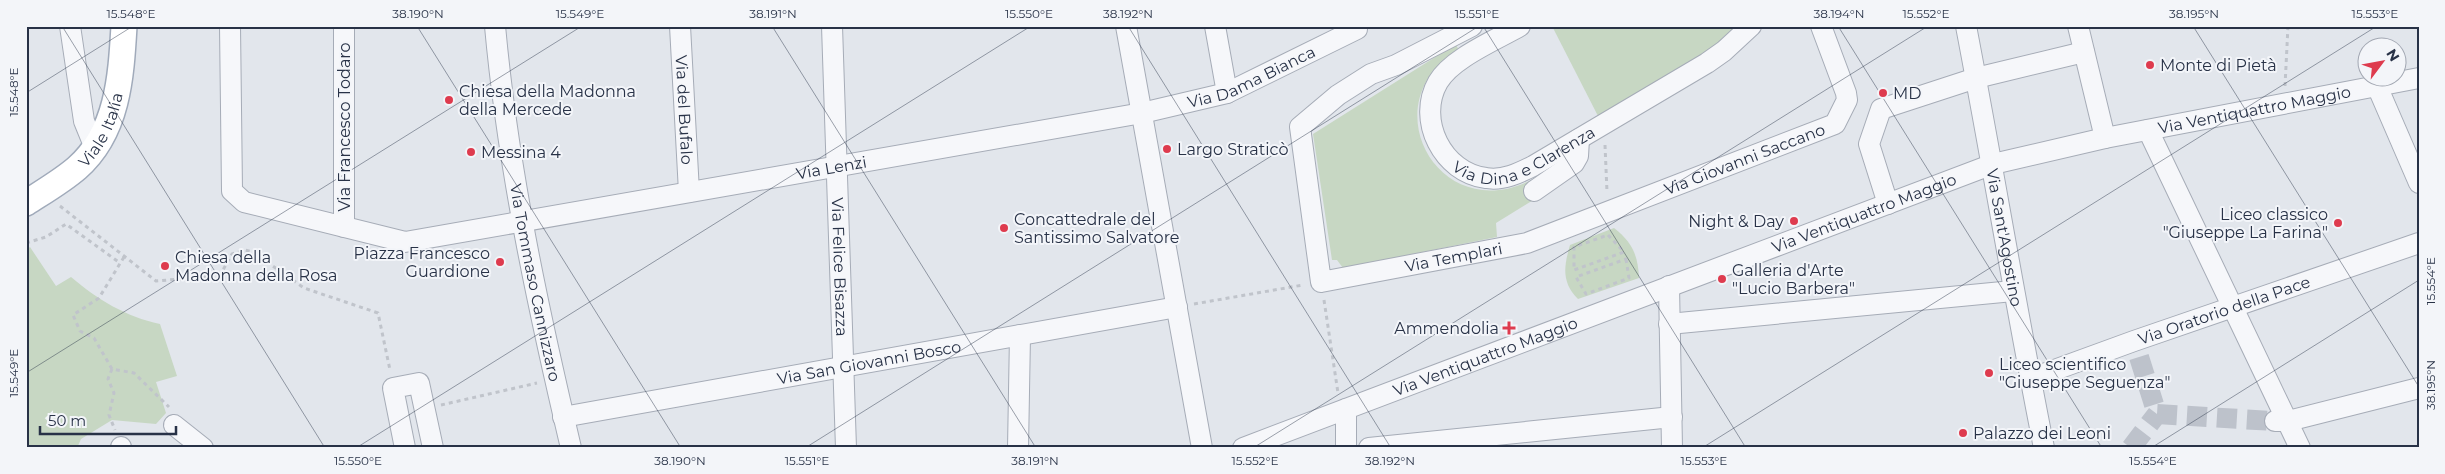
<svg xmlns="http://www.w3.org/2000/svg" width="2445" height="474" viewBox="0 0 2445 474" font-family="Montserrat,sans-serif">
  <rect width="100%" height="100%" fill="#e2e6ec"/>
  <!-- green -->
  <g fill="#c7d7c3">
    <polygon points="1552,26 1737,26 1711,49 1598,116"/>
    <path d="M1456,44L1458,49C1370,104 1439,227 1531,180L1535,199L1496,223L1497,237L1343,268L1337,260H1332L1313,134Z"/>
    <path d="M1614,228C1632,242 1638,255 1639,278L1578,299C1561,282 1564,266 1570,245Z"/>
    <path d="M30,247L56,286L71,277C97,299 126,317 160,324L177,376L156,382L166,413L156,424L112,420L81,439L77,448H26V250Z"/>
  </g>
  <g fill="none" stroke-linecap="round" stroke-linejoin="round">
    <!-- minor-tunnel -->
    <g stroke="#bdc2cb" stroke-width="20" stroke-dasharray="20 10" stroke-linecap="butt">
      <polyline points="2139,357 2157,414"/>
      <polyline points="2157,414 2273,421"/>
      <polyline points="2131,448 2157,414"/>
    </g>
    <!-- minor casing -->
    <g stroke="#a6acb7" stroke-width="22">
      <g id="minor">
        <polyline points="70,26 84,121 95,148"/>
        <path id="s1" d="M230,26L232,191L244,202L405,242L1142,113L1227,93L1357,29V26"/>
        <path id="s2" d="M495,26C508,169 538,308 571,448"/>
        <path id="s3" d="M680,26L689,192"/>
        <path id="s4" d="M832,26L846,448"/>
        <polyline points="1126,26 1202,448"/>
        <polyline points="1215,26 1227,93"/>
        <path id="s5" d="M1472,26L1396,65L1371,74L1338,95L1300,127L1321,282L1527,243L1835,124L1847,100L1846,93L1821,26"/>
        <path id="s6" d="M1520,26C1496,40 1452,58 1438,82C1416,120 1443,173 1486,178C1503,181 1519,173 1533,166L1707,63L1724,51L1751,26"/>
        <path id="s7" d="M1966,26C1993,167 2016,308 2044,448"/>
        <polyline points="2078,26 2105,138"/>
        <polyline points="2377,86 2419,183"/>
        <polyline points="2148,130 2300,448"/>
        <polyline points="1534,191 1574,163 1578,156 1579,139"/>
        <polyline points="1888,204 1869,144 1881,109 1976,78 2084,52"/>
        <polyline points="344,227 344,26"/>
        <polyline points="1669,286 1672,448"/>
        <polyline points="1669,324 2013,291"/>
        <path id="s8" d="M2030,379L2134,341L2419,243"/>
        <path id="s9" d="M563,417L1177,307"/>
        <polyline points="2275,421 2288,421 2419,388"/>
        <polyline points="174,425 203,448"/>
        <polyline points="121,447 121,448"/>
        <polyline points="405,448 393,388 419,383 433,448"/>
        <polyline points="1018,448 1020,335"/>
        <path id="s10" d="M1243,448L1993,164L2105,138L2419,78"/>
        <polyline points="1346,448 1346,409"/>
        <polyline points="1369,448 1672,417"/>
      </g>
    </g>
    <!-- major casing -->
    <g stroke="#a0aaba" stroke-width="28">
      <g id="major">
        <path id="s11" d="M26,203C43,192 62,181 77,168C118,132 121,77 124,26"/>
      </g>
    </g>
    <!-- path -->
    <g stroke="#c0c4cb" stroke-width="3" stroke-dasharray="4 4" stroke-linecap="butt">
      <polyline points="2285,86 2288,26"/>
      <polyline points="1605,145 1607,192"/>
      <polyline points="60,206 156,281 216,276 223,270 232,254 245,250 253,252 304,288 378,313 390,370"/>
      <polygon points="1608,235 1624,252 1574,270 1574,247"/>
      <polyline points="26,243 46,237 66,224 120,263"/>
      <polyline points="124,257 99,298 73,315 80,331 94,338 112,369 134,373 169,407"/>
      <polygon points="1626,259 1629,278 1586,294 1576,277"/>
      <polyline points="1324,300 1338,393"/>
      <polyline points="1194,304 1303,285"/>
      <polyline points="112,369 108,379 114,393 109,415 115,430"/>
      <polyline points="441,405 537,383"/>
    </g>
    <!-- minor -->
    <use href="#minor" stroke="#f6f7fa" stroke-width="20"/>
    <!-- major -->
    <use href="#major" stroke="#fff" stroke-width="25"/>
  </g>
  <!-- ticks -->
  <path fill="none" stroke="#283247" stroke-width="1" stroke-opacity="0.45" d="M62,26L325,448M417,26L681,448M772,26L1036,448M1128,26L1391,448M1483,26L1746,448M1838,26L2102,448M2193,26L2419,387M26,93L133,26M26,373L582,26M356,448L1031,26M805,448L1479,26M1253,448L1928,26M1702,448L2377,26M2151,448L2419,280"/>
  <!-- markers -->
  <g fill="#de3b4e" stroke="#f3f5f9" stroke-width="2">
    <circle cx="2150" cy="65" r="5"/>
    <circle cx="1883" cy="93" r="5"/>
    <circle cx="449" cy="100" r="5"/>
    <circle cx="1167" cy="149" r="5"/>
    <circle cx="471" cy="152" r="5"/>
    <circle cx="1794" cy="221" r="5"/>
    <circle cx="2338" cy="223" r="5"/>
    <circle cx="1004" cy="228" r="5"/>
    <circle cx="500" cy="262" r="5"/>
    <circle cx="165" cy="266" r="5"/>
    <circle cx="1722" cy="279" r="5"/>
    <path d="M1506.5 320.5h5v5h5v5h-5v5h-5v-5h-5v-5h5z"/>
    <circle cx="1989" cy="373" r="5"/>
    <circle cx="1963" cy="433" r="5"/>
  </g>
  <g text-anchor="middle" stroke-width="4" stroke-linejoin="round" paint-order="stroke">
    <!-- poi labels -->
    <g font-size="16" fill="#283247" stroke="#f3f5f9" text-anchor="start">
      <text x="2160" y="71">Monte di Pietà</text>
      <text x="459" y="97">Chiesa della Madonna<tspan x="459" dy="18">della Mercede</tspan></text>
      <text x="1893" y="99">MD</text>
      <text x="1177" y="155">Largo Straticò</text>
      <text x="481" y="158">Messina 4</text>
      <text x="2328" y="220" text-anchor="end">Liceo classico<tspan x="2328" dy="18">"Giuseppe La Farina"</tspan></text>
      <text x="1014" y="225">Concattedrale del<tspan x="1014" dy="18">Santissimo Salvatore</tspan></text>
      <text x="1784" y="227" text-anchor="end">Night &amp; Day</text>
      <text x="490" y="259" text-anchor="end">Piazza Francesco<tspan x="490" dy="18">Guardione</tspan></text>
      <text x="175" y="263">Chiesa della<tspan x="175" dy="18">Madonna della Rosa</tspan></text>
      <text x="1732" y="276">Galleria d'Arte<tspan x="1732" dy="18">"Lucio Barbera"</tspan></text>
      <text x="1499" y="334" text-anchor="end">Ammendolia</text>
      <text x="1999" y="370">Liceo scientifico<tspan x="1999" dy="18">"Giuseppe Seguenza"</tspan></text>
      <text x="1973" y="439">Palazzo dei Leoni</text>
    </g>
    <!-- street labels -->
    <g font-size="16" fill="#283247" stroke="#f3f5f9">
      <text dy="6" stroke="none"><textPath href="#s1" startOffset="1211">Via Dama Bianca</textPath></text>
      <text dy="6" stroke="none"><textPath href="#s3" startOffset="84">Via del Bufalo</textPath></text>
      <text dy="6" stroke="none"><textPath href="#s10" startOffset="1069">Via Ventiquattro Maggio</textPath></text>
      <text dy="6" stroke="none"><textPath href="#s11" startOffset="108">Viale Italia</textPath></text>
      <text transform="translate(344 127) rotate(-90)" y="6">Via Francesco Todaro</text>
      <text dy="6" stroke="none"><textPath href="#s6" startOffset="268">Via Dina e Clarenza</textPath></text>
      <text dy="6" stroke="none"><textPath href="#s5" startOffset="800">Via Giovanni Saccano</textPath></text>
      <text dy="6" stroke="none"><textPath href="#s1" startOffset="780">Via Lenzi</textPath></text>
      <text dy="6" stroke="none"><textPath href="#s10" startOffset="664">Via Ventiquattro Maggio</textPath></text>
      <text dy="6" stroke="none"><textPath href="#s7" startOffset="215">Via Sant'Agostino</textPath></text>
      <text dy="6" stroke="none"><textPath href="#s5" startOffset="492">Via Templari</textPath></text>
      <text dy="6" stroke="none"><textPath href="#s4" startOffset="241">Via Felice Bisazza</textPath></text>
      <text dy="6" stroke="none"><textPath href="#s2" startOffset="260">Via Tommaso Cannizzaro</textPath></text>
      <text dy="6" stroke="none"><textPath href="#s8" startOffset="206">Via Oratorio della Pace</textPath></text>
      <text dy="6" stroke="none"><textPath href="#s10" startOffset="259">Via Ventiquattro Maggio</textPath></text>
      <text dy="6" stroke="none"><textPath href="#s9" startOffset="311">Via San Giovanni Bosco</textPath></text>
    </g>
  </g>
  <!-- border -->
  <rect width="2445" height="474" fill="none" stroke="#f3f5f9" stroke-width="55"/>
  <!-- north arrow -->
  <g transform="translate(2382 62) rotate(58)"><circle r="24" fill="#f3f5f9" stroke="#a2a7b2"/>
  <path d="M0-4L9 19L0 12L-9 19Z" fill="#de3b4e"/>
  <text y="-8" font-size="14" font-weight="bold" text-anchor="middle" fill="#283247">N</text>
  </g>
  <!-- scale -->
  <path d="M40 426v8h136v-8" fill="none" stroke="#283247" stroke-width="2.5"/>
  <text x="48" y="426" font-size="15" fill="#283247" stroke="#f3f5f9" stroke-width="4" paint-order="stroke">50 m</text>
  <rect x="28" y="28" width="2390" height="418" fill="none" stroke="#283247" stroke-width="2"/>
  <g font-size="12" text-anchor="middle" fill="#283247">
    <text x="131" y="18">15.548°E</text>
    <text x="418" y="18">38.190°N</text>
    <text x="580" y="18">15.549°E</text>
    <text x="773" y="18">38.191°N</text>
    <text x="1029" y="18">15.550°E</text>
    <text x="1128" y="18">38.192°N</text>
    <text x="1477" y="18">15.551°E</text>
    <text x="1839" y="18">38.194°N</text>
    <text x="1926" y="18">15.552°E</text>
    <text x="2194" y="18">38.195°N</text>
    <text x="2375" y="18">15.553°E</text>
    <text transform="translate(14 92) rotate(-90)" y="4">15.548°E</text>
    <text transform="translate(2431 281) rotate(-90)" y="4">15.554°E</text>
    <text transform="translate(14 373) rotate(-90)" y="4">15.549°E</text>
    <text transform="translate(2431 385) rotate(-90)" y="4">38.195°N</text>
    <text x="358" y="465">15.550°E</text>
    <text x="680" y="465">38.190°N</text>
    <text x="807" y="465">15.551°E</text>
    <text x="1035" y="465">38.191°N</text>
    <text x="1255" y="465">15.552°E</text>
    <text x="1390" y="465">38.192°N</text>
    <text x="1704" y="465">15.553°E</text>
    <text x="2153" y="465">15.554°E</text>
  </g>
</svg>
